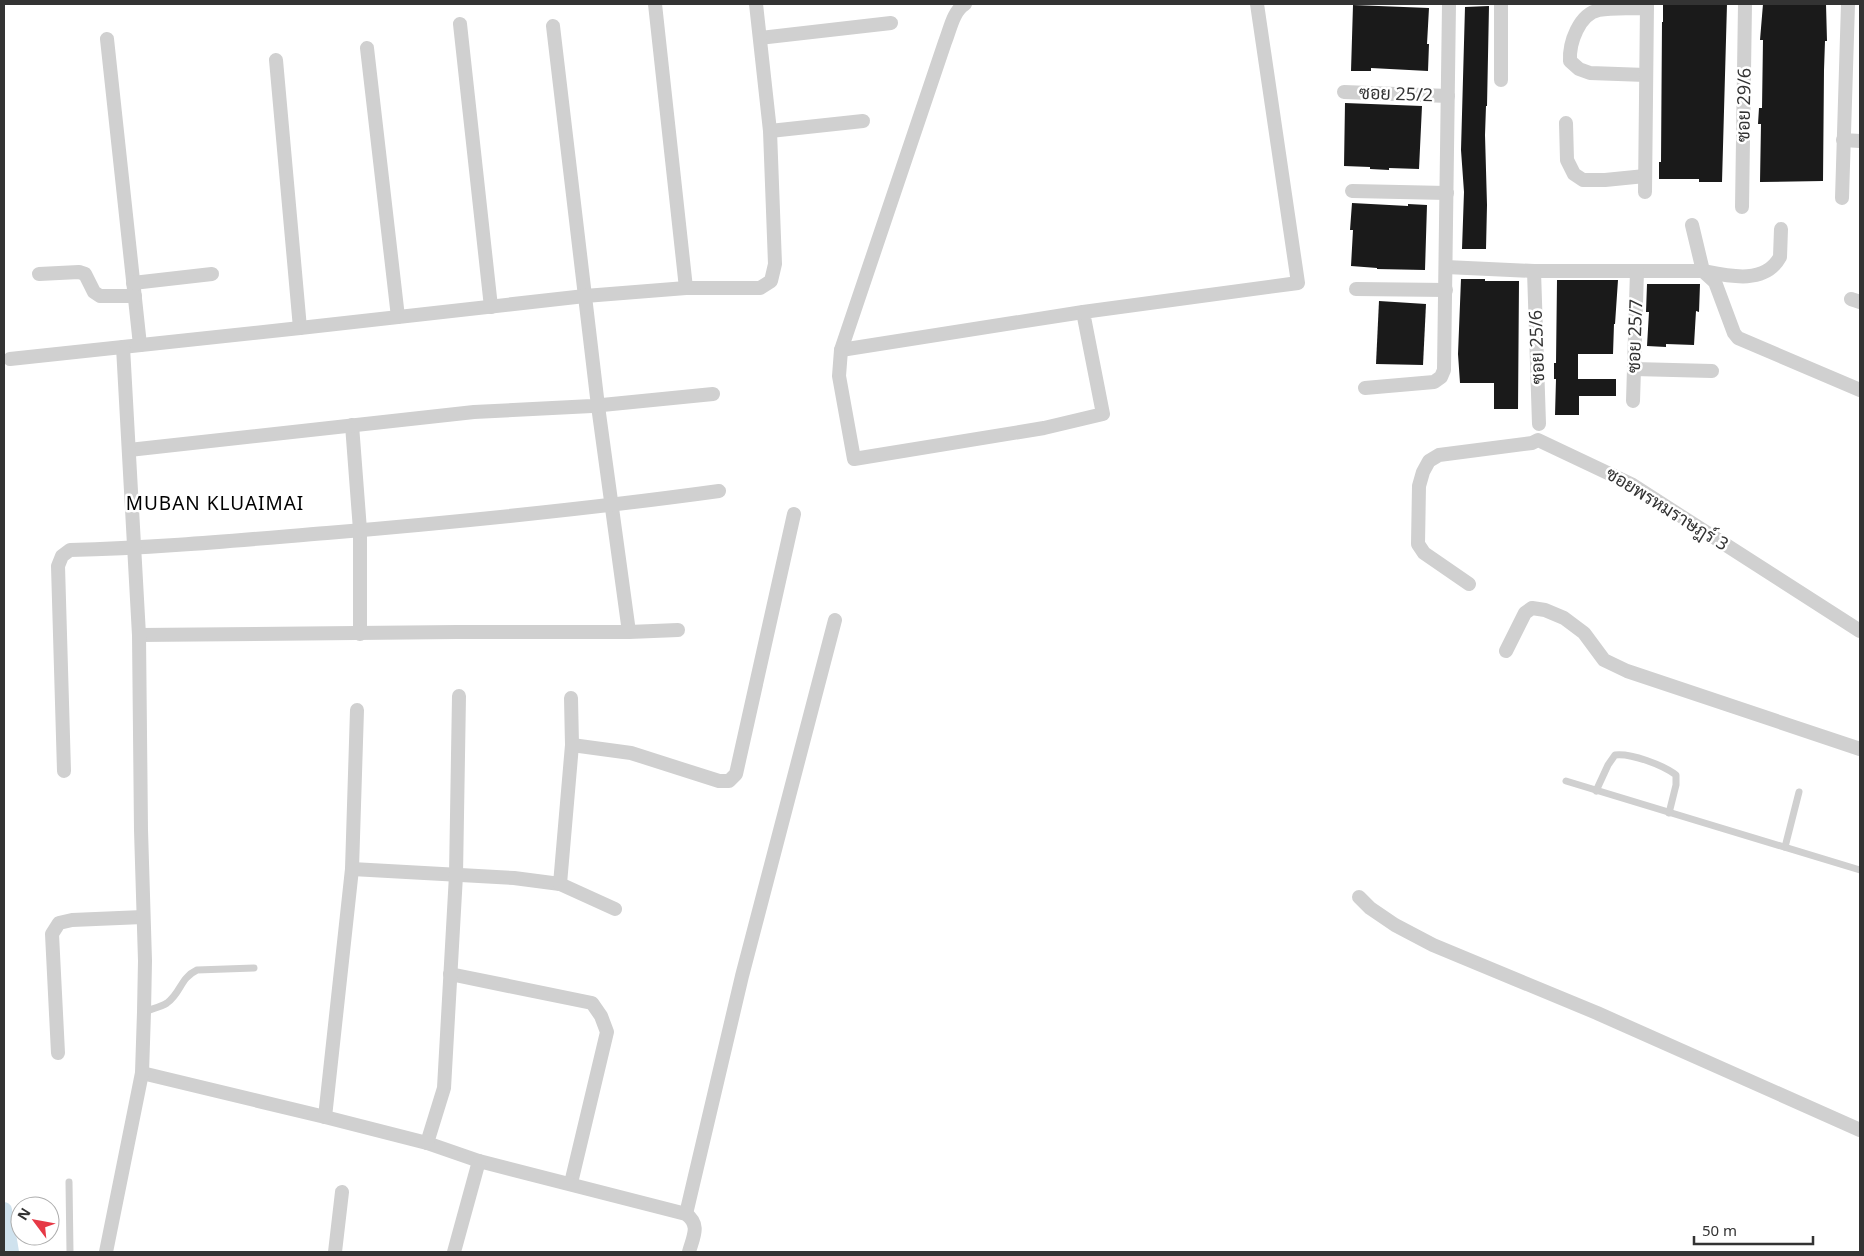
<svg xmlns="http://www.w3.org/2000/svg" width="1864" height="1256" viewBox="0 0 1864 1256" font-family="'Noto Sans',Sarabun,sans-serif">
  <rect width="100%" height="100%" fill="#fff"/>
  <g fill="none" stroke-linecap="round" stroke-linejoin="round">
    <!-- canal -->
    <polyline stroke="#cfe2ee" stroke-width="16" points="4,1210 11,1252"/>
  </g>
  <!-- building -->
  <g fill="#1a1a1a">
    <polygon points="1663,4 1727,4 1722,182 1699,182 1699,179 1659,179 1659,162 1661,162 1662,22 1663,22"/>
    <polygon points="1763,4 1826,4 1827,41 1825,41 1824,70 1823,181 1760,182 1761,124 1758,124 1759,108 1762,108 1763,40 1760,40"/>
    <polygon points="1353,5 1429,8 1427,44 1429,44 1428,71 1371,68 1371,71 1351,71"/>
    <polygon points="1489,6 1487,106 1486,106 1485,135 1487,205 1486,249 1462,249 1464,192 1461,150 1465,7"/>
    <polygon points="1345,103 1422,106 1419,169 1389,168 1389,170 1370,169 1370,167 1344,166"/>
    <polygon points="1352,203 1408,206 1408,204 1427,205 1425,270 1377,269 1377,268 1351,266 1353,230 1350,230"/>
    <polygon points="1461,279 1485,279 1485,281 1519,281 1518,409 1494,409 1494,383 1460,383 1458,354"/>
    <polygon points="1557,280 1618,280 1615,324 1614,324 1613,354 1578,354 1578,379 1616,379 1616,396 1579,396 1579,415 1555,415 1556,379 1554,379 1554,363 1556,363"/>
    <polygon points="1647,284 1700,284 1699,312 1696,311 1694,345 1666,344 1666,347 1647,346 1649,312 1646,312"/>
    <polygon points="1379,301 1426,304 1423,365 1376,364"/>
  </g>
  <g fill="none" stroke-linecap="round" stroke-linejoin="round">
    <!-- service -->
    <g stroke="#d0d0d0" stroke-width="7">
      <polyline points="1566,781 1860,870"/>
      <path d="M1596,791L1608,765L1615,755C1631,753 1663,765 1676,775V785L1669,813"/>
      <polyline points="1785,847 1799,792"/>
      <path d="M144,1012C151,1009 161,1007 167,1003C181,993 180,978 197,970L254,968"/>
      <polyline points="69,1182 70,1252"/>
    </g>
    <!-- minor -->
    <g stroke="#d0d0d0" stroke-width="14">
      <polyline points="655,4 686,288"/>
      <path d="M965,4C953,11 950,30 945,42L841,350L839,376L854,459L1044,428L1103,414L1083,312L1298,283L1257,4"/>
      <polyline points="1501,4 1501,80"/>
      <polyline points="460,24 491,307"/>
      <polyline points="553,26 598,406 629,632"/>
      <polyline points="760,38 891,23"/>
      <polyline points="107,39 140,345"/>
      <polyline points="367,48 398,317"/>
      <polyline points="276,60 300,328"/>
      <path d="M1646,75L1590,73L1579,69L1570,61C1569,43 1579,14 1599,10C1614,7 1632,9 1647,8"/>
      <polyline points="1344,92 1448,96"/>
      <polyline points="1566,123 1567,160 1574,174 1583,180 1605,180 1645,176"/>
      <polyline points="770,131 863,121"/>
      <polyline points="1843,140 1860,141"/>
      <polyline points="1352,191 1447,193"/>
      <polyline points="1645,192 1647,4"/>
      <polyline points="1842,198 1848,4"/>
      <polyline points="1742,207 1745,4"/>
      <polyline points="1692,225 1703,271 1715,282 1734,333 1738,338 1860,390"/>
      <path d="M1446,267L1534,271H1703C1728,276 1765,285 1780,257L1781,229"/>
      <polyline points="1534,271 1539,424"/>
      <polyline points="39,274 79,272 85,274 94,292 100,296 135,296"/>
      <polyline points="133,283 212,274"/>
      <polyline points="1356,289 1446,290"/>
      <polyline points="1851,299 1860,302"/>
      <polyline points="841,350 1083,312"/>
      <polyline points="10,359 300,328 585,296 686,288 760,288 771,281 775,264 770,131 756,4"/>
      <polyline points="1634,369 1712,371"/>
      <polyline points="1365,388 1434,382 1441,377 1444,370 1449,4"/>
      <polyline points="1633,401 1637,271"/>
      <polyline points="352,425 360,530 360,634"/>
      <polyline points="129,450 474,412 592,406 713,394"/>
      <polyline points="1469,584 1424,553 1418,544 1419,486 1423,472 1429,461 1439,455 1532,443 1538,440 1631,484 1860,631"/>
      <polyline points="139,635 457,632 629,632 678,630"/>
      <polyline points="1506,651 1525,613 1532,608 1545,610 1564,618 1584,633 1604,660 1627,671 1860,749"/>
      <polyline points="572,745 631,753 719,781 729,781 736,774 794,514"/>
      <path d="M64,771L58,566L62,556L70,550C156,548 241,540 327,533C458,522 588,509 719,491"/>
      <polyline points="352,869 514,878 560,884 615,909"/>
      <polyline points="560,884 572,745 571,698"/>
      <polyline points="1359,897 1370,908 1395,925 1433,945 1597,1013 1860,1130"/>
      <polyline points="450,974 592,1003 601,1016 607,1032 571,1183"/>
      <polyline points="58,1053 52,934 59,923 72,920 143,917"/>
      <path d="M142,1073L325,1117L427,1143L479,1161L686,1214C701,1225 693,1237 689,1252"/>
      <polyline points="325,1117 352,869 357,710"/>
      <polyline points="427,1143 444,1088 456,875 459,696"/>
      <polyline points="686,1214 742,976 835,620"/>
      <polyline points="106,1252 142,1073 144,1012 145,961 141,830 139,635 123,347"/>
      <polyline points="335,1252 342,1192"/>
      <polyline points="454,1252 479,1161"/>
    </g>
  </g>
  <g text-anchor="middle" stroke-width="5" stroke-linejoin="round" paint-order="stroke">
    <!-- street labels -->
    <g font-size="18" fill="#333" stroke="#fff">
      <text transform="translate(1396 94) rotate(2)" y="6">ซอย 25/2</text>
      <text transform="translate(1744 105) rotate(-89)" y="6">ซอย 29/6</text>
      <text transform="translate(1635 336) rotate(-88)" y="6">ซอย 25/7</text>
      <text transform="translate(1537 347) rotate(-92)" y="6">ซอย 25/6</text>
      <text transform="translate(1667 509) rotate(32)" y="6">ซอยพรหมราษฎร์ 3</text>
    </g>
    <!-- neighbourhood labels -->
    <g font-size="19" letter-spacing="1" fill="#000" stroke="#fff">
      <text x="215" y="510">MUBAN KLUAIMAI</text>
    </g>
  </g>
  <!-- border -->
  <rect width="1864" height="1256" fill="none" stroke="#333333" stroke-width="10"/>
  <!-- north arrow -->
  <g transform="translate(35 1221) rotate(302)"><circle r="24" fill="#ffffff" stroke="#adadad"/>
  <path d="M0-4L9 19L0 12L-9 19Z" fill="#e63946"/>
  <text y="-8" font-size="14" font-weight="bold" text-anchor="middle" fill="#333333">N</text>
  </g>
  <!-- scale -->
  <path d="M1694 1236v8h119v-8" fill="none" stroke="#333333" stroke-width="2.5"/>
  <text x="1702" y="1236" font-size="15" fill="#333333" stroke="#ffffff" stroke-width="4" paint-order="stroke">50 m</text>
</svg>
